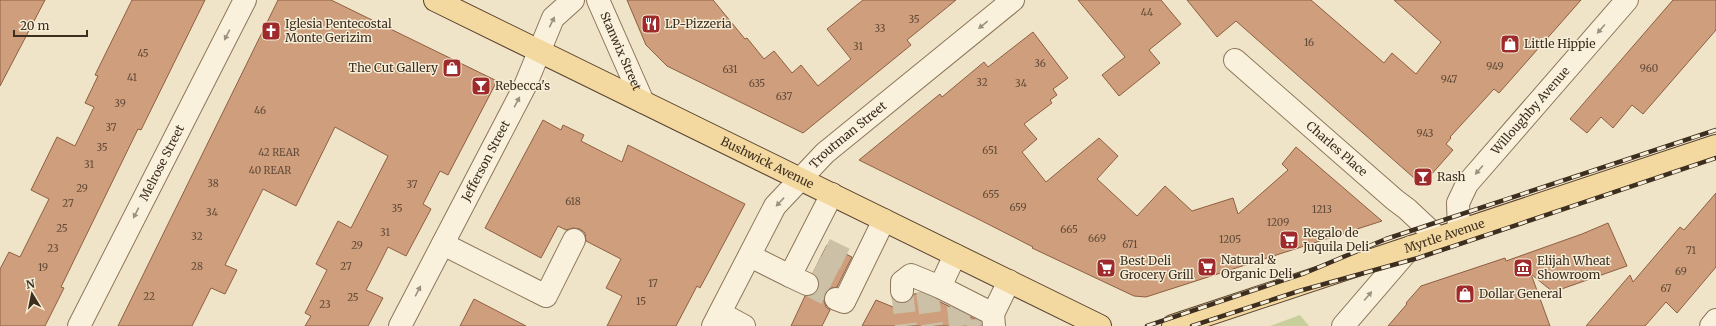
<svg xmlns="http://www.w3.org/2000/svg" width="1716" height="326" viewBox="0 0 1716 326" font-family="Merriweather,serif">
  <rect width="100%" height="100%" fill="#f0e4c8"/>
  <!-- green -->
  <polygon fill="#c9cf9b" points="1300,315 1309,326 1270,326"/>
  <!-- building -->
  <g fill="#cf9f7d" stroke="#8d5f41">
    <polygon points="0,0 45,0 0,86"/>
    <polygon points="132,0 205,0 141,130 138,129 61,287 64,288 45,326 0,326 0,269 9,252 20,257 49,199 31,190 57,137 75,146 94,107 85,103 98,76 95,75"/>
    <polygon points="278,0 331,0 497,81 448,175 440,171 423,204 431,209 406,256 388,247 377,269 366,290 383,298 368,326 305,326 311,316 305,313 327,270 316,264 338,221 351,228 388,156 335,127 296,206 263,189 225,265 237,270 225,294 211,288 192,326 118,326"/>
    <polygon points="627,0 713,0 745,39 747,38 764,59 774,51 792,73 801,65 818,86 851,59 827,29 863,0 956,0 907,40 911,45 803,133 667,66 646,45"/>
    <polygon points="1078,0 1161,0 1181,24 1149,50 1160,63 1119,96 1102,75 1125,57"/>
    <polygon points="1187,0 1311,0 1384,63 1392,53 1416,74 1441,42 1394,0 1581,0 1499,93 1494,89 1450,137 1451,138 1446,144 1453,150 1422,185 1236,21 1217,37"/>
    <polygon points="1673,0 1716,0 1716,30 1643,114 1632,105 1613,128 1601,117 1587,133 1570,119"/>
    <polygon points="1033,32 1068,78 1053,89 1057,95 1050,100 1052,103 1024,124 1037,139 1022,152 1046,182 1099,138 1118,156 1097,179 1137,216 1165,186 1192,211 1233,198 1238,214 1288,170 1282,164 1296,147 1382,221 1146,297 1134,296 1032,248 1033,247 980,220 859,160 940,94 942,97 984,62 988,67"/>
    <polygon points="543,120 561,130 563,125 584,135 581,141 622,162 628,145 745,204 700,288 697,286 676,326 607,326 622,296 606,288 621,259 586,241 585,233 580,229 573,228 566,230 558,226 541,258 485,228"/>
    <polygon points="1716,193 1716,267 1677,313 1666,302 1645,326 1586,326 1630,275 1633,282 1680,227 1684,230"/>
    <polygon points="1608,223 1627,266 1553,292 1531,274 1550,326 1388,326 1407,304 1406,303 1421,286 1505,258 1506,261 1582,234"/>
    <polygon points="827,245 852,257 837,287 828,289 824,294 824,301 826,307 830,310 822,326 791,326 805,296 814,294 818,289 819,283 817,277 813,273"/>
    <polygon points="922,293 981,322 981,326 862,326 876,300 905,312 904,303 909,302 914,294"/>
    <polygon points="474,299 526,326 460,326"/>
  </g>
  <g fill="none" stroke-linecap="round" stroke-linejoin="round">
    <!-- minor-tunnel -->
    <g stroke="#ccc0a6" stroke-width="22" stroke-dasharray="22 11" stroke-linecap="butt">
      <polyline points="825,249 854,263"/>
      <polyline points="816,266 845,281"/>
      <polyline points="807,284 836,299"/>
      <polyline points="902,291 906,326"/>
      <polyline points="927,291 932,326"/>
      <polyline points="958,306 960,326"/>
      <polyline points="977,319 978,326"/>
    </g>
    <!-- minor casing -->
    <g stroke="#8d765c" stroke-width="24">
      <g id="minor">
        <path id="s1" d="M598,0L643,102"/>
        <path id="s2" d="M1235,60L1395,200L1407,209L1438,238"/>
        <path id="s3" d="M1459,231L1458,203L1467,184L1627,0"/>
        <polyline points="443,244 546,296 574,240"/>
        <polyline points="750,256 790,276"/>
        <polyline points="807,284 790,276 832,194"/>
        <polyline points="940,287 955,255"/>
        <polyline points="902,291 902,282 911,275 940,287 993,314 994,326"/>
        <polyline points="836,299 844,302 884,220"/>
        <polyline points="720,313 744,326"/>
        <polyline points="993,314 1009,281"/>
        <path id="s4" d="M79,326L245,0"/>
        <path id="s5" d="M400,326L525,86L553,18L573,0"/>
        <path id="s6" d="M713,326L775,206L825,153L1013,0"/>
        <polyline points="1343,326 1411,247"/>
        <polyline points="1711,326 1716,320"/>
      </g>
    </g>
    <!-- major casing -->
    <g stroke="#5b4430" stroke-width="24">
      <g id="major">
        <path id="s7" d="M435,0L1100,326"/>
        <path id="s8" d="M1173,326L1716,146"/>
      </g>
    </g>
    <!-- minor -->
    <use href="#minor" stroke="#faf1dc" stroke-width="22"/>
    <!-- major -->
    <use href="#major" stroke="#f3d9a0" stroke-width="22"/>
    <!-- rail casing -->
    <g stroke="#3d2e20" stroke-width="4.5">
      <g id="rail">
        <polyline points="1147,326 1305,273 1386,239 1716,130"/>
        <polyline points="1192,326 1299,291 1418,258 1716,158"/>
      </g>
    </g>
    <!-- rail -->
    <use href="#rail" stroke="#f7eed8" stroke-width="3" stroke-dasharray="9" stroke-linecap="butt"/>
  </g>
  <!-- one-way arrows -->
  <defs><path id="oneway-solid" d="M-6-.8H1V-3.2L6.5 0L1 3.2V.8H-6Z"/></defs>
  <g fill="#9c907e">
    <use href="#oneway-solid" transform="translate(552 22) rotate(-64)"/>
    <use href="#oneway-solid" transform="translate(983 25) rotate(141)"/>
    <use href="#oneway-solid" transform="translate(1601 29) rotate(131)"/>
    <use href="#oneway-solid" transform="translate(227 35) rotate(117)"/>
    <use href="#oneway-solid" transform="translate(517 102) rotate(-62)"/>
    <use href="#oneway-solid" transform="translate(1479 170) rotate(131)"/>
    <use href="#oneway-solid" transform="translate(780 202) rotate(133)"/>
    <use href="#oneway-solid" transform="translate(136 213) rotate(117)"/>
    <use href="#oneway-solid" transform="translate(418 291) rotate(-62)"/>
    <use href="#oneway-solid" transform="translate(1368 296) rotate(-50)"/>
  </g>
  <!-- icons -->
  <defs>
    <g id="restaurant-square" transform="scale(1)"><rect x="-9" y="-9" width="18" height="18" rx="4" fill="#9e2a2b" stroke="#f7eed8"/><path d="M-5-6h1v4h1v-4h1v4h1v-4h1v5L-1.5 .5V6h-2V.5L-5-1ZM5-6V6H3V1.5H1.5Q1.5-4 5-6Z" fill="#fff"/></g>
    <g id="church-square" transform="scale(1)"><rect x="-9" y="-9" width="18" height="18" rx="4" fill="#9e2a2b" stroke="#f7eed8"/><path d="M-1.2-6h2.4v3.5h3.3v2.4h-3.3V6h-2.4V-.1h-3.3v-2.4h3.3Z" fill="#fff"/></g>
    <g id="shop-square" transform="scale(1)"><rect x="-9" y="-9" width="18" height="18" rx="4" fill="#9e2a2b" stroke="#f7eed8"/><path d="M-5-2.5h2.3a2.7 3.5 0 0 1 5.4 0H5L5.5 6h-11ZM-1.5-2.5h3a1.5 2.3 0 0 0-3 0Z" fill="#fff"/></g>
    <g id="bar-square" transform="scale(1)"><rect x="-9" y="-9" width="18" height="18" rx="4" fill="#9e2a2b" stroke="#f7eed8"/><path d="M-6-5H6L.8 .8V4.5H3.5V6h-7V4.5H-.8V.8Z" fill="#fff"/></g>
    <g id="supermarket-square" transform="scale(1)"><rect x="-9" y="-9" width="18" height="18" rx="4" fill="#9e2a2b" stroke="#f7eed8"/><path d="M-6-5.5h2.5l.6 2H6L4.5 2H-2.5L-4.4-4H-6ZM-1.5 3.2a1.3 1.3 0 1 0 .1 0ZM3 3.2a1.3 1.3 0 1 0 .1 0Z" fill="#fff"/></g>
    <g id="museum-square" transform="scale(1)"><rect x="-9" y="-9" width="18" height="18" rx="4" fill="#9e2a2b" stroke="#f7eed8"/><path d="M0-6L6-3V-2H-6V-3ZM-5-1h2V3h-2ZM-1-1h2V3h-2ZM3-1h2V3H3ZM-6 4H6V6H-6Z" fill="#fff"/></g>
  </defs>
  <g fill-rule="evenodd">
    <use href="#restaurant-square" x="651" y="24"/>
    <use href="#church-square" x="271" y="31"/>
    <use href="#shop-square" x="1510" y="44"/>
    <use href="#shop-square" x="452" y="68"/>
    <use href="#bar-square" x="481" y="86"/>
    <use href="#bar-square" x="1423" y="177"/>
    <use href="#supermarket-square" x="1289" y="240"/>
    <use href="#supermarket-square" x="1207" y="267"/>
    <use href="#supermarket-square" x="1106" y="268"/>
    <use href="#museum-square" x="1523" y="268"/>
    <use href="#shop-square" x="1465" y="294"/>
  </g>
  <g text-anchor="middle" stroke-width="3" stroke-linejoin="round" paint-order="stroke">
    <!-- number labels -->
    <g font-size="10" fill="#624a37">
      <text x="1147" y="16">44</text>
      <text x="914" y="23">35</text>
      <text x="880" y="32">33</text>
      <text x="1309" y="46">16</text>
      <text x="858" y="50">31</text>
      <text x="143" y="57">45</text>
      <text x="1040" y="67">36</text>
      <text x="1495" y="70">949</text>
      <text x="1649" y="72">960</text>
      <text x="730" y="73">631</text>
      <text x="132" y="81">41</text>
      <text x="1449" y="83">947</text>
      <text x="982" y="86">32</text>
      <text x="757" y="87">635</text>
      <text x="1021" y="87">34</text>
      <text x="784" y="100">637</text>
      <text x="120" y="107">39</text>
      <text x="260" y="114">46</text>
      <text x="111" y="131">37</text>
      <text x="1425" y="137">943</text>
      <text x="102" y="151">35</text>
      <text x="990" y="154">651</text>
      <text x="279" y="156">42 REAR</text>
      <text x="89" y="168">31</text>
      <text x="270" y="174">40 REAR</text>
      <text x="213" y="187">38</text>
      <text x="412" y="188">37</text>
      <text x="82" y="192">29</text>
      <text x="991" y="198">655</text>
      <text x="573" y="205">618</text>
      <text x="68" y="207">27</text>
      <text x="1018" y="211">659</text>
      <text x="397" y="212">35</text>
      <text x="1322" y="213">1213</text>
      <text x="212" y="216">34</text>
      <text x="1278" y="226">1209</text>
      <text x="62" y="232">25</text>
      <text x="1069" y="233">665</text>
      <text x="385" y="236">31</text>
      <text x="197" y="240">32</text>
      <text x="1097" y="242">669</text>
      <text x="1230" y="243">1205</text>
      <text x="1130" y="248">671</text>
      <text x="357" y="249">29</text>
      <text x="53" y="252">23</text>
      <text x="1691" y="254">71</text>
      <text x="197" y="270">28</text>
      <text x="346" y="270">27</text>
      <text x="43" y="271">19</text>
      <text x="1681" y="275">69</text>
      <text x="653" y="287">17</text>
      <text x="1666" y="292">67</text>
      <text x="149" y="300">22</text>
      <text x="353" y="301">25</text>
      <text x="641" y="305">15</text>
      <text x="325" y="308">23</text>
    </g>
    <!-- poi labels -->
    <g font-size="12" fill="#3d2e20" stroke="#f7eed8" text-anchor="start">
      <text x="285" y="28">Iglesia Pentecostal<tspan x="285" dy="14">Monte Gerizim</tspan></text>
      <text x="665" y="28">LP-Pizzeria</text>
      <text x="1524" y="48">Little Hippie</text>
      <text x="438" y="72" text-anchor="end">The Cut Gallery</text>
      <text x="495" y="90">Rebecca's</text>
      <text x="1437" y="181">Rash</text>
      <text x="1303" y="237">Regalo de<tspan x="1303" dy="14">Juquila Deli</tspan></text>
      <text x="1221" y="264">Natural &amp;<tspan x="1221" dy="14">Organic Deli</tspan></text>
      <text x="1120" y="265">Best Deli<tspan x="1120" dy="14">Grocery Grill</tspan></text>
      <text x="1537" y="265">Elijah Wheat<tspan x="1537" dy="14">Showroom</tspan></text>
      <text x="1479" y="298">Dollar General</text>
    </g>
    <!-- street labels -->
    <g font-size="12" fill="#3d2e20" stroke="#f7eed8">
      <text dy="4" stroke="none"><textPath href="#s1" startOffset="56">Stanwix Street</textPath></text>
      <text dy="4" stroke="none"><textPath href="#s3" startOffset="146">Willoughby Avenue</textPath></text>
      <text dy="4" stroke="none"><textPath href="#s6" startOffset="237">Troutman Street</textPath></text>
      <text dy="4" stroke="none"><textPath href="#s2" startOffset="135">Charles Place</textPath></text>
      <text dy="4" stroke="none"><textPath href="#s5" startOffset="186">Jefferson Street</textPath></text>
      <text dy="4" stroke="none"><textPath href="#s4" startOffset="183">Melrose Street</textPath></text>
      <text dy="4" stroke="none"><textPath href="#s7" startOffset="370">Bushwick Avenue</textPath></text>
      <text dy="4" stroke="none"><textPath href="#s8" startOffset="286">Myrtle Avenue</textPath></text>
    </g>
  </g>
  <!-- north arrow -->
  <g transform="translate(32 294) rotate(350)" stroke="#f7eed8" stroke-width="3" paint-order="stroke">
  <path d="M0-3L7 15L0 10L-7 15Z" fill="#3d2e20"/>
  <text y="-6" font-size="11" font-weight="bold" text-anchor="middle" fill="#3d2e20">N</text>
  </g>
  <!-- scale -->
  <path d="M14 30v6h73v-6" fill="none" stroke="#3d2e20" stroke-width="2"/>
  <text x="20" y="30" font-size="12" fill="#3d2e20" stroke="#f7eed8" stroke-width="3" paint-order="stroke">20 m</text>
</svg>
